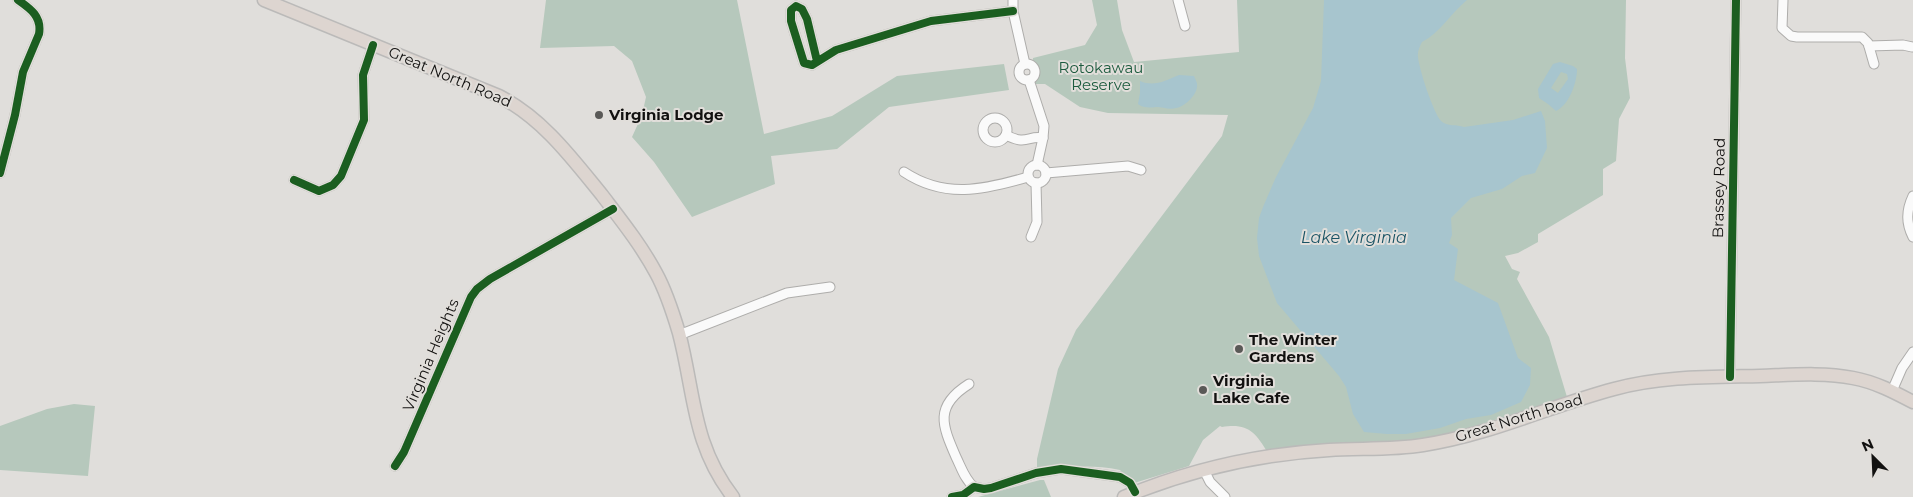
<svg xmlns="http://www.w3.org/2000/svg" width="1913" height="497" viewBox="0 0 1913 497" font-family="Montserrat,sans-serif">
  <rect width="100%" height="100%" fill="#e0dedb"/>
  <!-- green -->
  <g fill="#b6c8bc">
    <polygon points="546,0 737,0 764,134 832,116 897,76 1004,64 1009,90 889,107 837,149 771,156 775,184 692,217 654,162 632,137 642,115 646,97 632,61 614,46 540,48"/>
    <path d="M1092,0H1117L1122,30L1134,62L1239,52L1237,0H1626L1625,58L1630,98L1619,119L1616,161L1603,169V195L1538,234V242L1518,253L1505,256L1512,269L1520,272L1517,279L1549,337L1567,397L1441,437L1374,445L1268,453C1255,432 1248,423 1222,427L1220,426L1203,440L1189,466L1131,484L1120,470C1089,464 1069,467 1037,471V459L1058,369L1076,330L1222,136L1228,115L1108,113L1080,107L1045,84H1032L1033,58L1085,45L1097,25Z"/>
    <polygon points="74,404 95,406 88,476 0,470 0,426 47,409"/>
    <polygon points="1040,480 1044,480 1051,497 978,497"/>
  </g>
  <!-- water -->
  <g fill="#a7c5ce" fill-rule="evenodd">
    <path d="M1324,0H1467C1450,14 1441,32 1422,42C1420,46 1417,52 1418,57C1419,69 1433,112 1441,121C1447,127 1457,124 1464,127L1513,120L1541,111L1545,121L1547,148L1535,173L1522,176L1502,189L1471,198L1451,218L1452,235L1449,243L1458,249L1454,280L1498,303L1518,358L1531,368L1530,385L1521,402L1491,415L1466,419L1440,428L1406,434H1387L1364,432L1353,414L1346,387L1339,376L1277,303L1259,256L1257,238L1259,218L1263,207L1276,177L1313,108L1321,81Z"/>
    <path d="M1560,62L1573,66L1577,69C1577,83 1569,105 1556,111L1548,104L1539,98L1538,89L1553,64ZM1561,72L1567,74L1568,79L1558,93L1551,88Z"/>
    <path d="M1179,75L1194,76C1195,79 1198,83 1197,87C1196,96 1184,107 1176,108C1169,110 1163,107 1156,107C1150,108 1143,108 1138,104L1140,93V81C1154,87 1165,81 1179,75Z"/>
  </g>
  <g fill="none" stroke-linecap="round" stroke-linejoin="round">
    <!-- minor casing -->
    <g stroke="#aeadab" stroke-width="11">
      <g id="minor">
        <polyline points="1013,0 1013,11 1025,64"/>
        <polyline points="1178,0 1185,26"/>
        <polyline points="1783,0 1782,28 1791,36 1797,37 1862,37 1868,43 1874,64"/>
        <polyline points="1869,46 1903,45 1912,47"/>
        <polyline points="817,61 807,19 802,9 796,6 791,10 791,21 804,63 812,65 836,50 931,21 1013,11"/>
        <circle cx="1027" cy="72" r="8"/>
        <polyline points="1029,80 1044,126 1043,138 1037,165"/>
        <circle cx="995" cy="130" r="12"/>
        <path d="M1006,135C1027,146 1028,135 1043,138"/>
        <circle cx="1037" cy="174" r="9"/>
        <path d="M904,172C945,199 983,190 1028,177"/>
        <path d="M0,173L15,115L23,72L39,34C42,17 31,9 18,0"/>
        <polyline points="1046,173 1128,166 1141,170"/>
        <polyline points="294,180 319,191 333,185 341,176 364,120 363,75 373,45"/>
        <path d="M1913,196C1906,211 1906,223 1913,237"/>
        <polyline points="1031,237 1037,222 1036,183"/>
        <polyline points="679,335 787,293 830,287"/>
        <polyline points="1730,377 1736,0"/>
        <path d="M969,384C934,406 942,425 956,457C961,467 965,480 974,487"/>
        <polyline points="1892,391 1902,368 1913,352"/>
        <polyline points="395,466 404,452 471,297 477,289 490,279 613,209"/>
        <polyline points="1204,470 1210,482 1225,497"/>
        <polyline points="952,497 963,495 974,487 984,489 991,488 1036,473 1061,469 1120,477 1130,483 1135,492"/>
      </g>
    </g>
    <!-- highway casing -->
    <g stroke="#bbbab9" stroke-width="15">
      <g id="highway">
        <path d="M264,0L499,96C543,119 571,157 602,195C621,220 641,245 656,273C666,291 673,313 679,333C695,394 692,444 733,497"/>
        <path d="M1124,497C1189,470 1259,454 1329,450C1360,448 1392,450 1423,445C1489,435 1550,406 1614,389C1661,376 1711,377 1760,376C1790,375 1823,372 1853,378C1875,382 1894,392 1913,402"/>
      </g>
    </g>
    <!-- minor -->
    <use href="#minor" stroke="#fafafa" stroke-width="9"/>
    <!-- highway -->
    <use href="#highway" stroke="#ddd5d0" stroke-width="12"/>
    <!-- cycleway casing -->
    <g stroke="#e1deda" stroke-width="11">
      <g id="cycleway">
        <polyline points="817,61 807,19 802,9 796,6 791,10 791,21 804,63 812,65 836,50 931,21 1013,11"/>
        <path d="M0,173L15,115L23,72L39,34C42,17 31,9 18,0"/>
        <polyline points="294,180 319,191 333,185 341,176 364,120 363,75 373,45"/>
        <polyline points="1730,377 1736,0"/>
        <polyline points="395,466 404,452 471,297 477,289 490,279 613,209"/>
        <polyline points="952,497 963,495 974,487 984,489 991,488 1036,473 1061,469 1120,477 1130,483 1135,492"/>
      </g>
    </g>
    <!-- cycleway -->
    <use href="#cycleway" stroke="#1b5e20" stroke-width="8"/>
  </g>
  <!-- markers -->
  <g fill="#5a5957" stroke="#e1deda" stroke-width="2">
    <circle cx="599" cy="115" r="5"/>
    <circle cx="1239" cy="349" r="5"/>
    <circle cx="1203" cy="390" r="5"/>
  </g>
  <g text-anchor="middle" stroke-width="4" stroke-linejoin="round" paint-order="stroke">
    <!-- park labels -->
    <g font-size="15" fill="#1c5b3e" stroke="#e1deda">
      <text x="1101" y="73">Rotokawau<tspan x="1101" dy="17">Reserve</tspan></text>
    </g>
    <!-- street labels -->
    <g font-size="15" fill="#121110" stroke="#e1deda">
      <text transform="translate(450 77) rotate(23)" y="5">Great North Road</text>
      <text transform="translate(1719 188) rotate(-89)" y="5">Brassey Road</text>
      <text transform="translate(431 355) rotate(-67)" y="5">Virginia Heights</text>
      <text transform="translate(1519 418) rotate(-17)" y="5">Great North Road</text>
    </g>
    <!-- poi labels -->
    <g font-size="15" font-weight="bold" fill="#121110" stroke="#e1deda" text-anchor="start">
      <text x="609" y="120">Virginia Lodge</text>
      <text x="1249" y="345">The Winter<tspan x="1249" dy="17">Gardens</tspan></text>
      <text x="1213" y="386">Virginia<tspan x="1213" dy="17">Lake Cafe</tspan></text>
    </g>
    <!-- water labels -->
    <g font-size="16" font-style="italic" fill="#195364" stroke="#e1deda">
      <text x="1354" y="243">Lake Virginia</text>
    </g>
  </g>
  <!-- north arrow -->
  <g transform="translate(1873 457) rotate(336)" stroke="#e1deda" stroke-width="4" paint-order="stroke">
  <path d="M0-4L9 19L0 12L-9 19Z" fill="#121110"/>
  <text y="-8" font-size="14" font-weight="bold" text-anchor="middle" fill="#121110">N</text>
  </g>
</svg>
